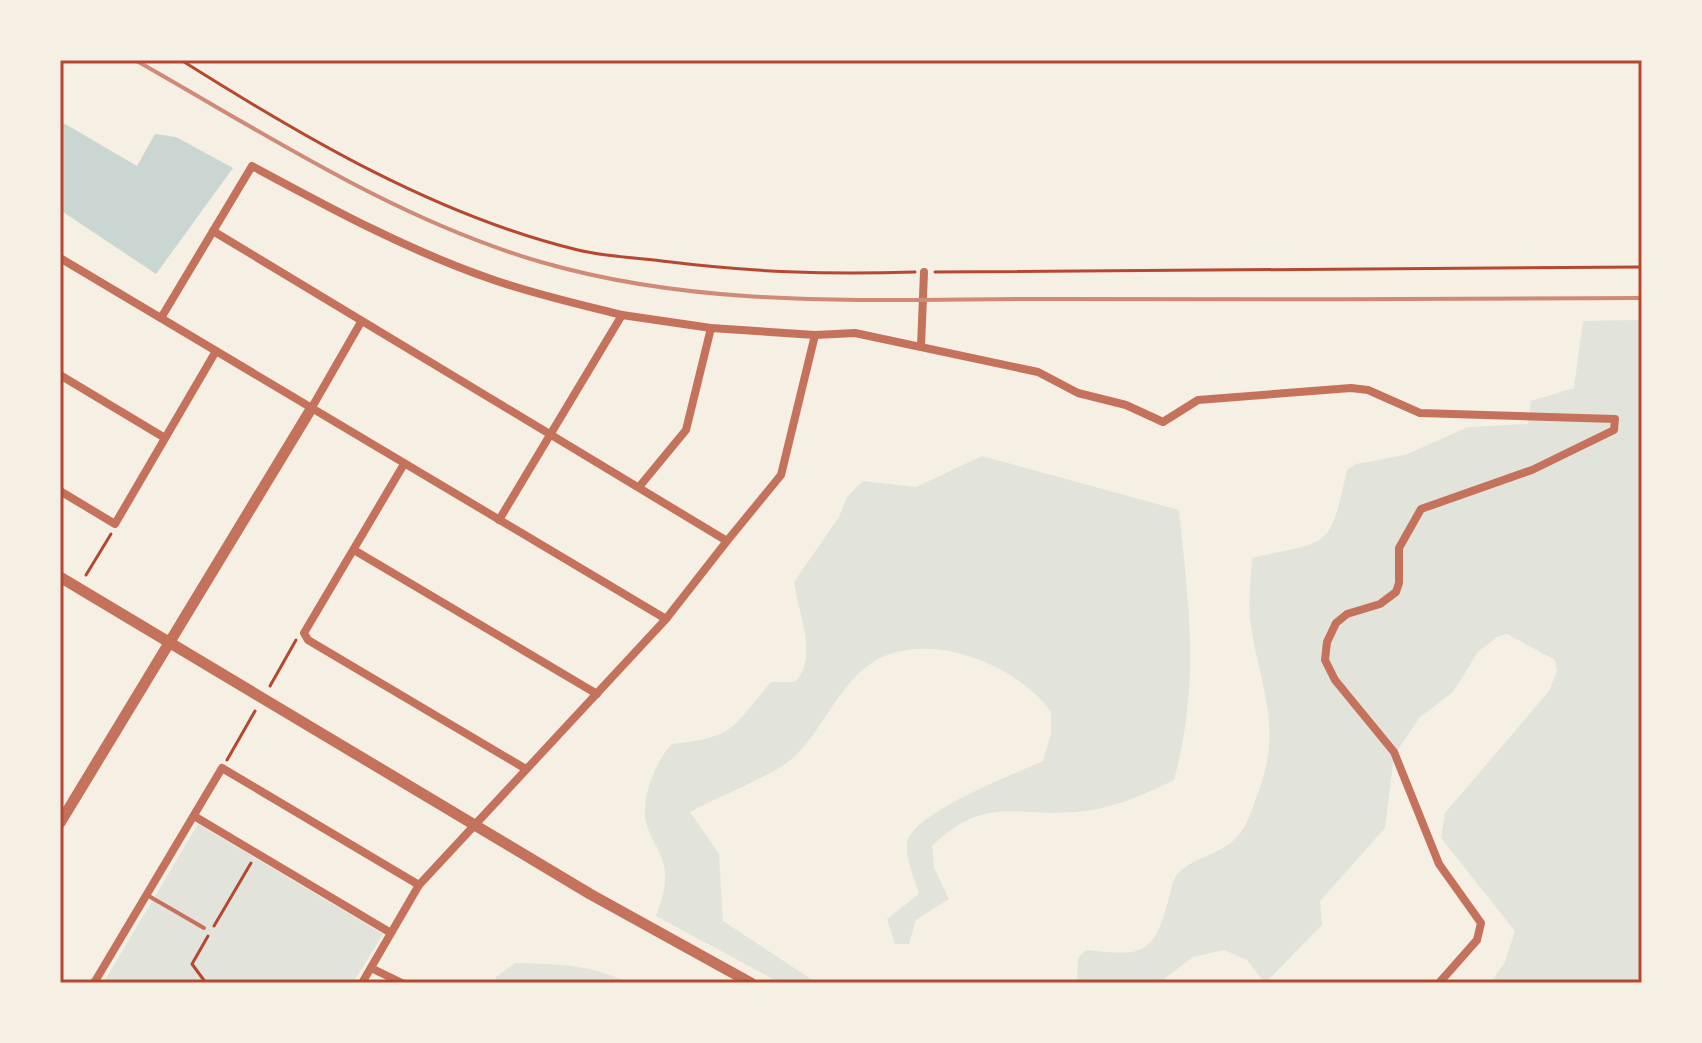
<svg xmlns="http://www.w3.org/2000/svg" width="1702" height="1043" viewBox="0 0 1702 1043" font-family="'Source Sans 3',sans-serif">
  <rect width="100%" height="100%" fill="#f6efe4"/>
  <!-- green -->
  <g fill="#e2e4dc">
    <path d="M1642,320V983H1490L1505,962L1515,931L1441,838L1445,813L1549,691L1557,671L1555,660L1507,634L1497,637L1478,652L1453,692L1419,718L1394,756L1385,828L1320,901L1322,925L1265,983L1247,960L1224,950L1193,957L1159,983H1077L1078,958L1086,950C1137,955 1152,959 1167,905C1170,896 1171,884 1176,876C1191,856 1224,856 1241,832C1249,821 1253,805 1258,793C1284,724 1259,687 1250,619C1248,600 1251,578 1252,558C1330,540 1329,552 1347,470L1356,464L1405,455L1468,427L1528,424L1531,401L1574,388L1583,321Z"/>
    <path d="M982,456L1179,510C1189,606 1200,684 1174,780C1141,796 1113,809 1075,812C1012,817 985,795 932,846L934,868L949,899L916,920L909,944H895L887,919L919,894C915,880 906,860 907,845C908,814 1015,774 1043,761L1051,734V712C1015,662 920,625 866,667C836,691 821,732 793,758C774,775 715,798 690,812L719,854L723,921L817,983H780L656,916C661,902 666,888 665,873C664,854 652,842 647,826C639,803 655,761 672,744C735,737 732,728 771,682H795C819,658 798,613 794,582L839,517L847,497L863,481L916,487Z"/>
    <polygon points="198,824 383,934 353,983 103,983"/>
    <path d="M515,963C555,964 592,964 628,983H494L496,977Z"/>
  </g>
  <!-- water -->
  <polygon fill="#c9d6d2" points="60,121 137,166 155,134 176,137 233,168 156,274 60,210"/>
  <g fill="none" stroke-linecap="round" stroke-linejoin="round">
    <!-- path -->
    <g stroke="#b5482f" stroke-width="3">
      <path d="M181,60C303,137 437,216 578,250C606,257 634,257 662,261C751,272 825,275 915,272"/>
      <polyline points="935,272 1642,267"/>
      <polyline points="86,575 111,534"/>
      <polyline points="270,686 296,640"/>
      <polyline points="227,760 255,711"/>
      <polyline points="214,926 251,863"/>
      <polyline points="206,983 192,964 208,936"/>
    </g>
    <!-- service -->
    <polyline stroke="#c5725c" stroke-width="4" points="147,895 204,928"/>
    <!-- minor -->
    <g stroke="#c5725c" stroke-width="8">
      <polyline points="213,231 727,541 666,619 419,885 362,983"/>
      <polyline points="60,258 666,619"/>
      <polyline points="622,315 711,328 815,335 781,475 727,541"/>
      <path d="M161,318L252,166C330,208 407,250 491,279C533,294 578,304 622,315L499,520"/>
      <polyline points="815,335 855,333 1038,372 1078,393 1126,405 1163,422 1198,400 1351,388 1368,390 1420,413 1615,419 1614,430 1532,470 1421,509 1399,548 1399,583 1396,592 1380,604 1347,614 1336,623 1327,642 1325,660 1335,680 1394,752 1439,864 1481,923 1477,940 1439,983"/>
      <polyline points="921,346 924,272"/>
      <polyline points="60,375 165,438"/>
      <polyline points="311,409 361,322"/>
      <polyline points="404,464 304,633 308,640 526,769"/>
      <polyline points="639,487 686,430 711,328"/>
      <polyline points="60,491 115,524 216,351"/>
      <polyline points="354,550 597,694"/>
      <polyline points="194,816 391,933"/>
      <polyline points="371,968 402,983"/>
      <polyline points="94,983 222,768 419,885"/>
    </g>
    <!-- tertiary -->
    <g stroke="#c5725c" stroke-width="11">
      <polyline points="60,577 590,894 751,983"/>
      <polyline points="60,823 311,409"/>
    </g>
    <!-- rail -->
    <path stroke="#cf8b77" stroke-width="4" d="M135,60C266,134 396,220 541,262C706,310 877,299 1047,299C1245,299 1444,300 1642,298"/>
  </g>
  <!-- border -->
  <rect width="1702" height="1043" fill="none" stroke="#f6efe4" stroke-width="124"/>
  <rect x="62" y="62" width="1578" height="919" fill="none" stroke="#b5482f" stroke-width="3"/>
</svg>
